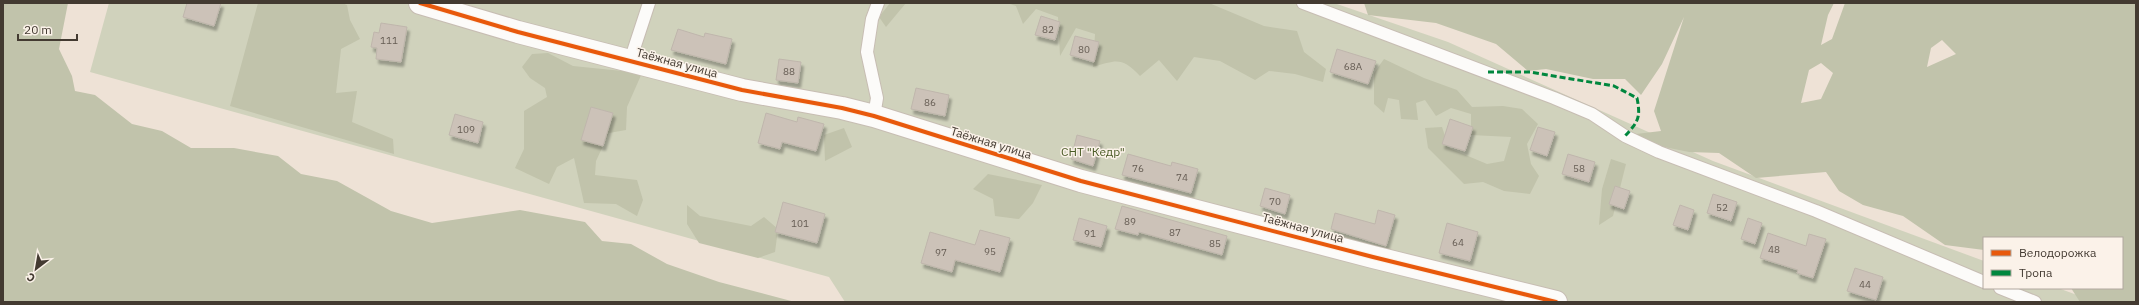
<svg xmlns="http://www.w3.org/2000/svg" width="2139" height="305" viewBox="0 0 2139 305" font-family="'IBM Plex Sans',sans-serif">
  <defs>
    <filter id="shadow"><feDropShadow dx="2.5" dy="4.5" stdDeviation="1" flood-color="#0004"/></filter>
  </defs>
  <rect width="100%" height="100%" fill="#eee2d6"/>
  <!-- green -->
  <polygon fill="#d0d2bc" points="109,3 1334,3 1448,42 1713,161 1984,261 1984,288 2058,288 2096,302 845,302 829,277 90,72"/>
  <!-- forest -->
  <g fill="#c1c3ab" fill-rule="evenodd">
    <polygon points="3,3 68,3 59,49 72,76 75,91 95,95 132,124 162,131 191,148 234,148 278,156 301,174 337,181 391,211 432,223 520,210 585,222 602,241 631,244 667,264 719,282 795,302 3,302"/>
    <polygon points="258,3 342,3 347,5 350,20 360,39 341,49 336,93 357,91 352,122 393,139 394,154 230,106"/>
    <polygon points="890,3 906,3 886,27 879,17"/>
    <path d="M1007,3H1209L1264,26L1297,31L1304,52L1326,69L1323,82L1295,74L1269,71L1255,80L1220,61L1194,57L1177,81L1159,60L1140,76C1122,57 1117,60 1093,67L1095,34L1076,28L1060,56L1058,17L1036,9L1023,24L1016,6Z"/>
    <path d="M1364,3H1834L1828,15L1821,45L1832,39L1845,3H2136V302H2080L2071,288H2122V238H1984V250L1945,245L1903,216L1863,205L1839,191L1826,172L1756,178L1719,153L1689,152L1659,146L1636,134L1661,131L1654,111L1684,17L1662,64L1641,95L1625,79H1593L1546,69L1528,71L1496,44L1436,23L1368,15ZM1942,40L1956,54L1927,67L1931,48ZM1821,63L1833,73L1821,99L1801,103L1809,70Z"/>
    <polygon points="548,53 573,66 642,73 627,107 626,130 609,133 596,161 595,175 637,180 643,200 637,216 616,204 584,203 574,158 557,167 549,184 515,168 524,149 524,111 547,97 545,88 530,78 522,67 532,54"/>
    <polygon points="1384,59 1424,78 1457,90 1472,107 1503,106 1522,109 1538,124 1527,144 1531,164 1539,176 1530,194 1504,191 1483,182 1464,184 1428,148 1425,128 1442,127 1449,148 1487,164 1504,161 1511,137 1471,135 1471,114 1451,108 1436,116 1425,100 1416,103 1418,120 1401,119 1399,100 1388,98 1384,113 1374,104 1374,73"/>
    <polygon points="844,128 852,147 825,161 824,135"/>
    <polygon points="1611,159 1626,164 1613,216 1599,225 1602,189"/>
    <polygon points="988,174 1042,185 1033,203 1019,219 995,216 993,199 973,189"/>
    <polygon points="687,205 700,216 751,226 764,217 778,229 775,252 758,258 699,243 687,224"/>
  </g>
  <!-- building -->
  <g fill="#ccc2b8" stroke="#bfb6ac" filter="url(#shadow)">
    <polygon points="187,3 221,3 214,26 183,17"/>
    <polygon points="1041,16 1060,22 1055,40 1035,35"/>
    <polygon points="381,23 407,27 401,62 376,59 377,48 371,47 374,32 379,33"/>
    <polygon points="678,29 704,37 705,33 732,39 726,64 671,50"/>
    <polygon points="1075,36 1099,42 1094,62 1070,55"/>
    <polygon points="1337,49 1376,61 1368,84 1330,72"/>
    <polygon points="779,59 801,62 798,83 776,80"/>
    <polygon points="916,88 949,95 945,116 911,109"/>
    <polygon points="591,107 613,113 603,146 581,140"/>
    <polygon points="766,113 797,122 798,117 824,124 816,151 782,142 780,149 758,143"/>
    <polygon points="455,114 483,122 478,143 449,135"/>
    <polygon points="1450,119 1473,127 1465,151 1442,144"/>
    <polygon points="1538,127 1555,132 1547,156 1530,150"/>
    <polygon points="1077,135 1100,141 1093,166 1071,159"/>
    <polygon points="1128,154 1171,166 1172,162 1198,169 1191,193 1122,175"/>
    <polygon points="1568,154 1595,162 1589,182 1562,174"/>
    <polygon points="1615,186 1630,191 1624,209 1609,204"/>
    <polygon points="1265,188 1290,195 1285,214 1260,206"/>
    <polygon points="1713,194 1737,202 1731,221 1707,213"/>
    <polygon points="783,202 825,214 817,243 775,232"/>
    <polygon points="1680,205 1694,210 1688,230 1673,225"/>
    <polygon points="1122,206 1227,236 1222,255 1139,232 1138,235 1115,229"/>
    <polygon points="1378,210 1395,215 1386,246 1331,229 1335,213 1375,224"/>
    <polygon points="1079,218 1107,226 1101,247 1073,240"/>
    <polygon points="1748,218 1762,223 1755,244 1741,239"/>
    <polygon points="1447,223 1478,232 1470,261 1439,253"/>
    <polygon points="980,230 1010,238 1000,272 955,260 952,272 921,263 930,232 975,245"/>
    <polygon points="1768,233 1806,246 1809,234 1826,239 1813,278 1797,273 1798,270 1760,258"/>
    <polygon points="1855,268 1883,277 1876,300 1847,291"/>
  </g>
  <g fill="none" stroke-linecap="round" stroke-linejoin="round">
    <!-- service casing -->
    <g stroke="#c7bdb3" stroke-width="14">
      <g id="service">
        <polyline points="1303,3 1554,98 1592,114 1625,136 1659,152 1816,211 1984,282"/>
        <polyline points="630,61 649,3"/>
        <polyline points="874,116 877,98 867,52 872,19 878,3"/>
        <polyline points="2000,288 2035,302"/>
      </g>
    </g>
    <!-- minor casing -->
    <g stroke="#c7bdb3" stroke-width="24">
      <polyline id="minor" points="420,3 518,32 742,90 842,108 874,116 1081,181 1373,257 1556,302"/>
    </g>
    <!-- service -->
    <use href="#service" stroke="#fcfbf9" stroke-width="12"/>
    <!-- minor -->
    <use href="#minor" stroke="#fcfbf9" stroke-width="22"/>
    <!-- quiet -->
    <path stroke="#00873e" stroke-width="3" stroke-dasharray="6 3" stroke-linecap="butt" d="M1488,72H1530L1614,86L1637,98C1641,118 1638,122 1625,136"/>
    <!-- cycleway casing -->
    <g stroke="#fbf2e9" stroke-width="6">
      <polyline id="cycleway" points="420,3 518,32 742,90 842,108 874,116 1081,181 1373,257 1556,302"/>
    </g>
    <!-- cycleway -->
    <use href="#cycleway" stroke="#e8590c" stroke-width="4"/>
  </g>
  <g text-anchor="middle" stroke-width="3" stroke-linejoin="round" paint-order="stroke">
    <!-- number labels -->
    <g font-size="10" fill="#655c53">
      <text x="1048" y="33">82</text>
      <text x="389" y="44">111</text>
      <text x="1084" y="53">80</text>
      <text x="1353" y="70">68А</text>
      <text x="789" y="75">88</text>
      <text x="930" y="106">86</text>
      <text x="466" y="133">109</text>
      <text x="1138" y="172">76</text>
      <text x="1579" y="172">58</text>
      <text x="1182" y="181">74</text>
      <text x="1275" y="205">70</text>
      <text x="1722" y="211">52</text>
      <text x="1130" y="225">89</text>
      <text x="800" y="227">101</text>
      <text x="1175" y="236">87</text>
      <text x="1090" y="237">91</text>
      <text x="1458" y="246">64</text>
      <text x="1215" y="247">85</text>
      <text x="1774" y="253">48</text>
      <text x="990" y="255">95</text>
      <text x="941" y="256">97</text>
      <text x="1865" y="288">44</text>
    </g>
    <!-- street labels -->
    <g font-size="12" fill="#433a31" stroke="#fbf2e9">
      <text transform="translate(677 63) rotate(15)" y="4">Таёжная улица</text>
      <text transform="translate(991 143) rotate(17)" y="4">Таёжная улица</text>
      <text transform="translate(1303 228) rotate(15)" y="4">Таёжная улица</text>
    </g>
    <!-- park labels -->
    <g font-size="12" fill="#495a25" stroke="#fbf2e9">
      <text x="1093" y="156">СНТ "Кедр"</text>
    </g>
  </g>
  <!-- border -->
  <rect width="2139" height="305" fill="none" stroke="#433a31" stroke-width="8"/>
  <!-- legend -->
  <rect x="1983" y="237" width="140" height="52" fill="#fbf2e9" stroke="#b1a89f"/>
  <rect x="1991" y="250" width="20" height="6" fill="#e8590c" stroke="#b1a89f"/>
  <text x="2019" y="257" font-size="12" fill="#433a31">Велодорожка</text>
  <rect x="1991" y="270" width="20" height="6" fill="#00873e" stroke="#b1a89f"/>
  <text x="2019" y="277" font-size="12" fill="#433a31">Тропа</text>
  <!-- north arrow -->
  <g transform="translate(36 269) rotate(211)" stroke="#fbf2e9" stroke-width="3" paint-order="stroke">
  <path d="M0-3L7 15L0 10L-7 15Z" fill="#433a31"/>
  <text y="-6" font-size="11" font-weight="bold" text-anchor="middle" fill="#433a31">С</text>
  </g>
  <!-- scale -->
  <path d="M18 34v6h59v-6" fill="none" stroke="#433a31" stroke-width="2"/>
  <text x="24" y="34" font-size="12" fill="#433a31" stroke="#fbf2e9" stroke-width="3" paint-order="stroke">20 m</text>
</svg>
